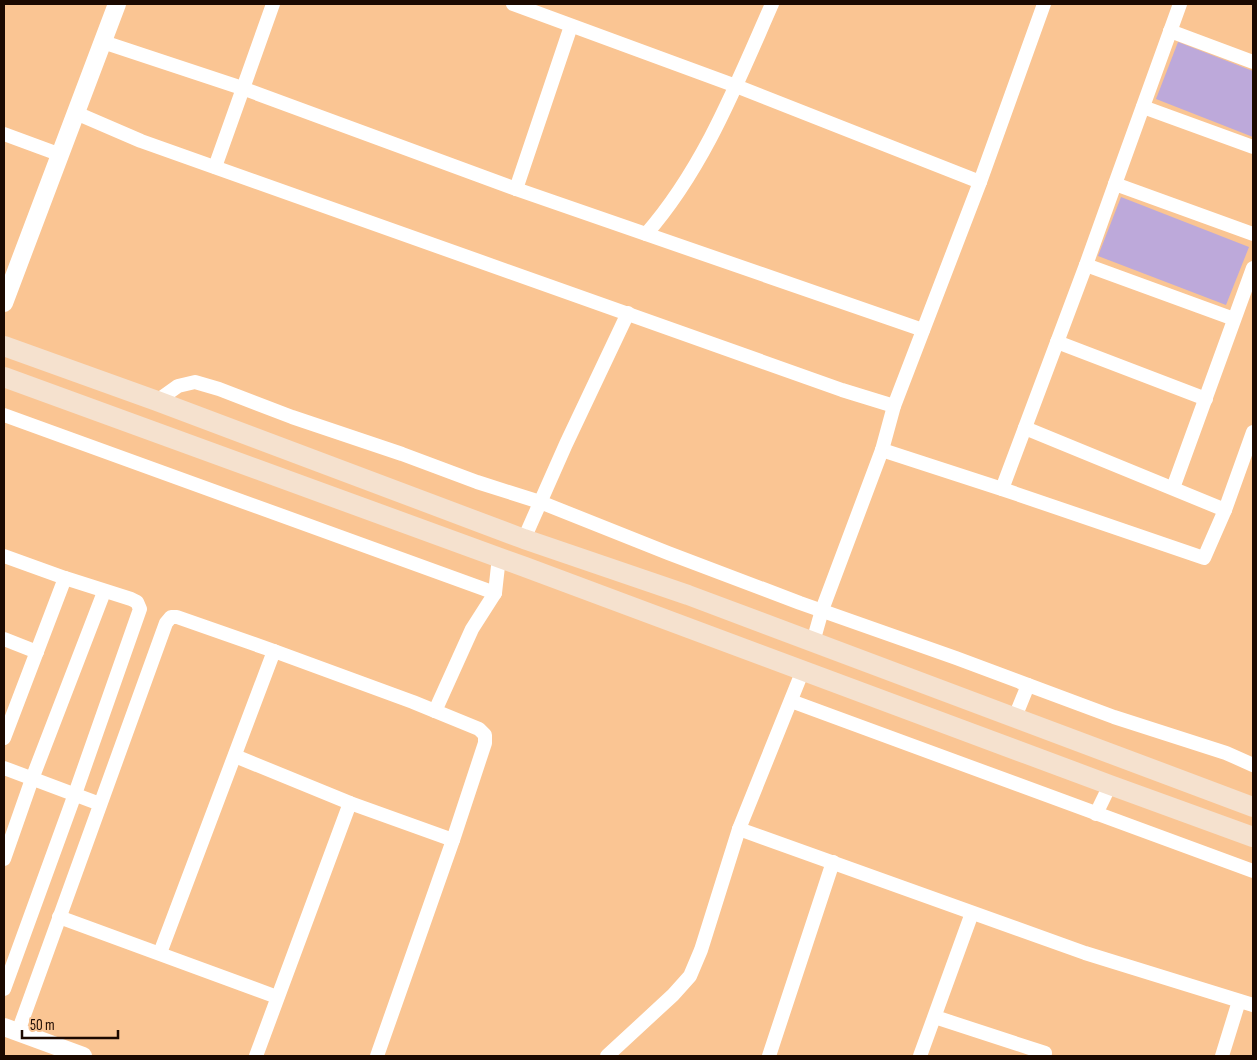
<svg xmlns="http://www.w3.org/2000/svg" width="1257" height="1060" viewBox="0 0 1257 1060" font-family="'Sofia Sans Condensed',sans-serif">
  <rect width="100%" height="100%" fill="#fac593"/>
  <!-- green -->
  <g fill="#bda9da">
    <polygon points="1178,42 1253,71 1253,137 1156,99"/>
    <polygon points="1121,197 1249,247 1226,305 1098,256"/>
  </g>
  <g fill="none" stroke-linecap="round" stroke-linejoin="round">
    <!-- minor -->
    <g stroke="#fff" stroke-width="14">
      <polyline points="513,4 736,86 980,182"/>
      <polyline points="1180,4 1115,184 1253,234"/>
      <polyline points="1170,31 1253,62"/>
      <polyline points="103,42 242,88 516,189 923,330"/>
      <polyline points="1143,107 1253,147"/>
      <polyline points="76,113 141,141 842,390 894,406"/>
      <polyline points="4,134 61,155"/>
      <polyline points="215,167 273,4"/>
      <polyline points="1115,184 1086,265 1234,319"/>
      <polyline points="516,189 571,26"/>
      <path d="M646,234C704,168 737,83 772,4"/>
      <polyline points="1057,342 1206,399"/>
      <polyline points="157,401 178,386 195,382 219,389 292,417 402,454 477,482 540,502 668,553 800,603 956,658 1114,717 1226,753 1253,765"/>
      <polyline points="4,415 495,593"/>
      <polyline points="1025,428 1225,510"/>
      <polyline points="882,450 1002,489 1204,558 1225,510 1253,432"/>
      <polyline points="1173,488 1253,268"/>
      <polyline points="1002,489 1086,265"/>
      <polyline points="524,539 566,444 628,313"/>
      <polyline points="4,556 65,578 4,738"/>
      <polyline points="4,639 37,652"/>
      <polyline points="813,642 822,610 882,450 894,406 980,182 1044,4"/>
      <polyline points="274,651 413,702 479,729 485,735 485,743 453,840"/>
      <polyline points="791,701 1253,871"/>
      <polyline points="435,711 472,629 495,593 499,557"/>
      <polyline points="1015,717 1028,685"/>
      <polyline points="235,756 350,803 453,840 377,1056"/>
      <polyline points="4,768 100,804"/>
      <polyline points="1096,814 1110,785"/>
      <polyline points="739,829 1085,953 1253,1005"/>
      <polyline points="4,859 32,779 104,592"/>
      <polyline points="59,917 277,997"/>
      <polyline points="4,989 75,794 140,609 137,602 131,599 65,578"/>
      <polyline points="935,1017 1045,1053"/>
      <polyline points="18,1032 166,623 171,617 177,617 274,651 160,953"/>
      <polyline points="256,1056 350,803"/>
      <polyline points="607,1056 673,995 690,976 701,950 739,829 803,670"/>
      <polyline points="769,1056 833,862"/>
      <polyline points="920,1056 972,913"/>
      <polyline points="1222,1056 1239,1001"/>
    </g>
    <!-- tertiary -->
    <g stroke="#fff" stroke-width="18">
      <polyline points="4,303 117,4"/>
      <polyline points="4,1027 83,1056"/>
    </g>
    <!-- secondary -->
    <g stroke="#f5e1ce" stroke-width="20">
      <polyline points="4,346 157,401 524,539 688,595 1253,807"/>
      <polyline points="4,377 525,567 1110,785 1253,837"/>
    </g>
  </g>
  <!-- border -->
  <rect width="1257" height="1060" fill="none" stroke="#1b0900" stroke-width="10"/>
  <!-- scale -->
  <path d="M22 1030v8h96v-8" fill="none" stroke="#1b0900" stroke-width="2.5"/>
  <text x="30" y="1030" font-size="15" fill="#1b0900" stroke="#fac593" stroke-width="4" paint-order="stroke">50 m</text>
</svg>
